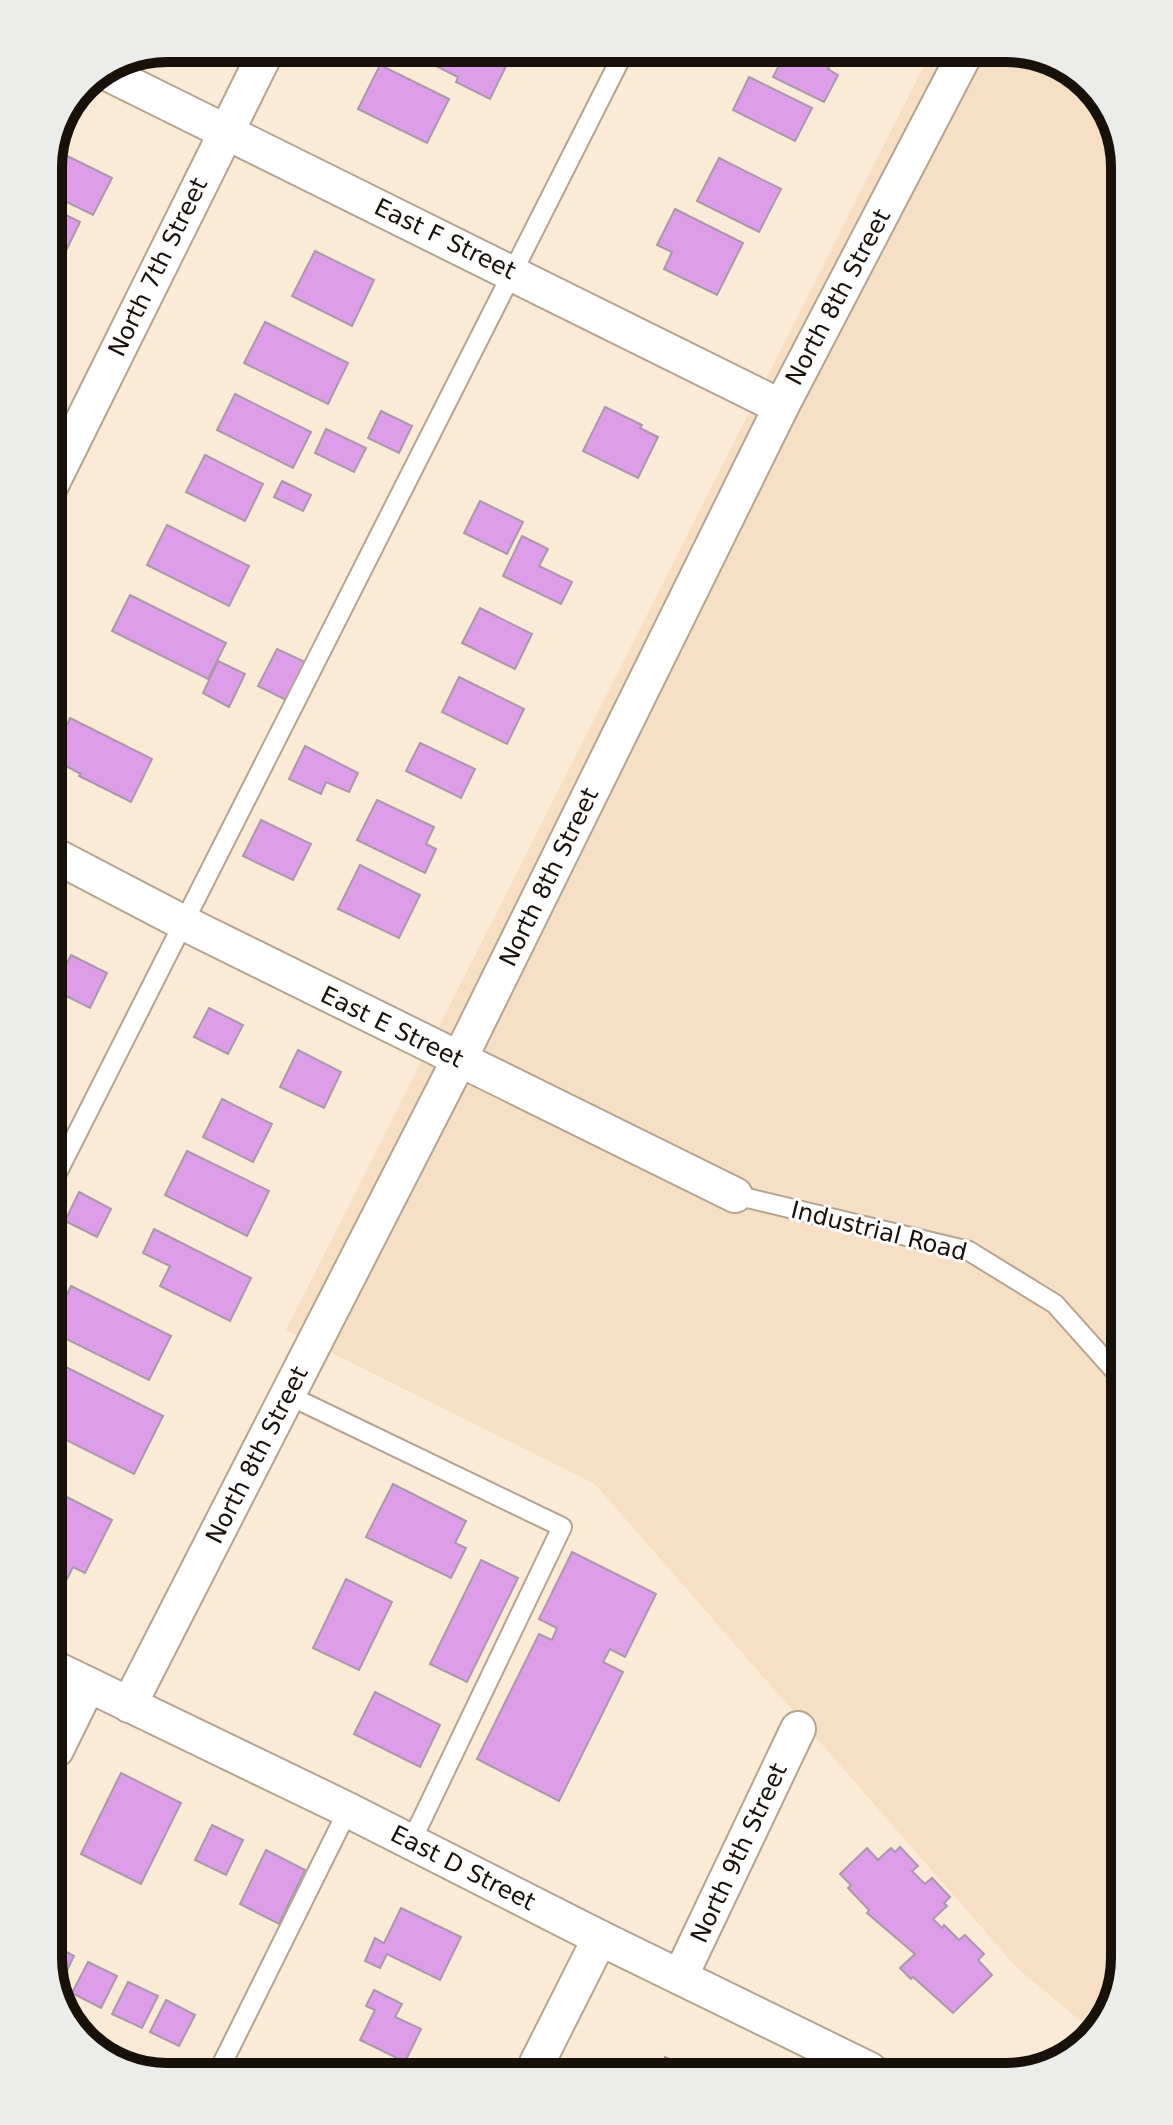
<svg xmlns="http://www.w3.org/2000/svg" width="1173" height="2125" viewBox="0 0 1173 2125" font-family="'DejaVu Sans',sans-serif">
  <rect width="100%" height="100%" fill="#fbead5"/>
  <!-- built -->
  <polygon fill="#f6dfc4" points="933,48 1014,48 1078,72 1116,121 1125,1965 1105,2025 1095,2033 1017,1968 595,1484 286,1330"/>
  <!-- building -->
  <g fill="#de9de8" stroke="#aa99ac" stroke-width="2">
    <polygon points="407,48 489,48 510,58 490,99 456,82 458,77 406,51"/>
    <polygon points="788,48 838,48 828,69 838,75 824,102 773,77"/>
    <polygon points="380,65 449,99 427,143 358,109"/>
    <polygon points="749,77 812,108 795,141 733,110"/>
    <polygon points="53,149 112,178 93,215 48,193 48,160"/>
    <polygon points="719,158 781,189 759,232 697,201"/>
    <polygon points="48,206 80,222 60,263 49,257"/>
    <polygon points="675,209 743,243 717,295 664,269 672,252 657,245"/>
    <polygon points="315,251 374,280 352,326 292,296"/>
    <polygon points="265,322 348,363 328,404 244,363"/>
    <polygon points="235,394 311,432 293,468 217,430"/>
    <polygon points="605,407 642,425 640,428 658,437 638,478 583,451"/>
    <polygon points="381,411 412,426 399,453 368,438"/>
    <polygon points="326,429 366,448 354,472 315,453"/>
    <polygon points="205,455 263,484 245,521 186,492"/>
    <polygon points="282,481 311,495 303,511 274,497"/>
    <polygon points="480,501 523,522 507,554 464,533"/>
    <polygon points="167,525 249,566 229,606 147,565"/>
    <polygon points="522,536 548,549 539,566 572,582 561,604 503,576"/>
    <polygon points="130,595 226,643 208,679 112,631"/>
    <polygon points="480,608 532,634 515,669 462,643"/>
    <polygon points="277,649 305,662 286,700 258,686"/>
    <polygon points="218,661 245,674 229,707 203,693"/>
    <polygon points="459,677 524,709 507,744 442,712"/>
    <polygon points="70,718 152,759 131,802 79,776 81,774 51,758"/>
    <polygon points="420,743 475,769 461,798 406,771"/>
    <polygon points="305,746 358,773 349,792 326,782 321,794 289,779"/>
    <polygon points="377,800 434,827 426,844 436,849 425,873 357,840"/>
    <polygon points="261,820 311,844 293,880 243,856"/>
    <polygon points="360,865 420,895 399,938 338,909"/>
    <polygon points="71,955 107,973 90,1008 54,990"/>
    <polygon points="209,1008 243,1025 228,1054 194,1037"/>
    <polygon points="298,1050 341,1072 324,1108 280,1087"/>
    <polygon points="222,1099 272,1124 253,1162 203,1137"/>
    <polygon points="187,1151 269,1191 247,1236 165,1195"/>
    <polygon points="79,1192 111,1209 97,1237 65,1221"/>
    <polygon points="154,1229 251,1278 230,1321 160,1286 170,1266 143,1253"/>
    <polygon points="71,1286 171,1336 149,1380 54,1333 54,1320"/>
    <polygon points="54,1361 163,1416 134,1474 54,1434"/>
    <polygon points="393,1484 466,1521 455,1543 466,1548 451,1578 366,1537"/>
    <polygon points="61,1494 112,1520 85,1573 73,1567 67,1579 55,1573 55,1507"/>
    <polygon points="572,1552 656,1594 625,1657 610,1649 603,1662 623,1672 559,1801 477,1759 539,1634 552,1640 557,1628 539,1619"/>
    <polygon points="481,1560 518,1578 467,1682 430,1664"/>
    <polygon points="346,1579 392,1602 359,1670 313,1648"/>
    <polygon points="375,1692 440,1725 420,1767 354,1734"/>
    <polygon points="121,1773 181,1803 141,1884 81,1854"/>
    <polygon points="212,1825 243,1840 226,1875 195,1860"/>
    <polygon points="900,1847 918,1866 912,1871 925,1884 932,1878 950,1897 944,1903 947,1906 933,1919 942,1928 944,1925 959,1940 965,1935 984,1954 978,1960 992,1975 953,2013 913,1977 911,1979 900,1968 915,1954 867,1913 869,1910 848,1888 851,1885 840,1874 867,1848 878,1860 891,1848 895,1852"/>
    <polygon points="266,1850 305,1870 279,1924 240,1904"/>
    <polygon points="401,1908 461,1937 440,1980 387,1954 380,1968 365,1961 375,1938 384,1943"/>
    <polygon points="57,1947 74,1956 59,1987 57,1986"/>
    <polygon points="88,1962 117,1976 101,2008 72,1993"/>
    <polygon points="128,1982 158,1996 142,2028 112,2014"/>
    <polygon points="374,1990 402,2004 395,2017 421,2029 405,2062 360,2040 375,2010 366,2006"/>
    <polygon points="166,2000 195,2015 179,2046 150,2032"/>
    <polygon points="665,2057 694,2071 658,2072"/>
    <polygon points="333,2059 363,2075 325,2075"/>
  </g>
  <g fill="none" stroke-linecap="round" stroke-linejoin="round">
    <!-- service casing -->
    <g stroke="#b4a491" stroke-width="22">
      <g id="service">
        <polyline points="53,1181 626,48"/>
        <polyline points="735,1195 969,1251 1055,1304 1122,1379"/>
        <polyline points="288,1395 562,1527 411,1842"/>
        <polyline points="216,2076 348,1810"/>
      </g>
    </g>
    <!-- minor casing -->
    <g stroke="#b4a491" stroke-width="38">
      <g id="minor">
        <polyline points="107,73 781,407"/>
        <polyline points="50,487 268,48"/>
        <polyline points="52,854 182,922 735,1195"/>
        <polyline points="56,1669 348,1810 600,1938 870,2070"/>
        <polyline points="129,1705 459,1060 781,407 968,48"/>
        <polyline points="56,1750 88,1685"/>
        <polyline points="680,1977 798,1729"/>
        <polyline points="532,2073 600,1938"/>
      </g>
    </g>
    <!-- service -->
    <use href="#service" stroke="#fff" stroke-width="18"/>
    <!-- minor -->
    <use href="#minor" stroke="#fff" stroke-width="34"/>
  </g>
  <g text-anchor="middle" stroke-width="6" stroke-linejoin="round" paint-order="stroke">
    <!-- street labels -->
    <g font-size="24" fill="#17110a" stroke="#fff">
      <text transform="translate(445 239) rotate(26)" y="8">East F Street</text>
      <text transform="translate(158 267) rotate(-64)" y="8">North 7th Street</text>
      <text transform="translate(838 297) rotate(-62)" y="8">North 8th Street</text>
      <text transform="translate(549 877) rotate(-64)" y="8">North 8th Street</text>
      <text transform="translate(392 1027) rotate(26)" y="8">East E Street</text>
      <text transform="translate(879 1231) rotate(14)" y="8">Industrial Road</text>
      <text transform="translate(257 1455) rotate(-63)" y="8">North 8th Street</text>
      <text transform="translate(739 1853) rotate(-65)" y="8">North 9th Street</text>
      <text transform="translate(463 1868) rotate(27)" y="8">East D Street</text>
    </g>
  </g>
  <!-- crop -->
  <path d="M0 0H1173V2125H0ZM167 62H1006A105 105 0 0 1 1111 167V1958A105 105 0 0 1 1006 2063H167A105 105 0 0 1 62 1958V167A105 105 0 0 1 167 62Z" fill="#ececeb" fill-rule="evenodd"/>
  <path fill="none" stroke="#17110a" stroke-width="10" d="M167 62H1006A105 105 0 0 1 1111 167V1958A105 105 0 0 1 1006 2063H167A105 105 0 0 1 62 1958V167A105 105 0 0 1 167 62Z"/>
</svg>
